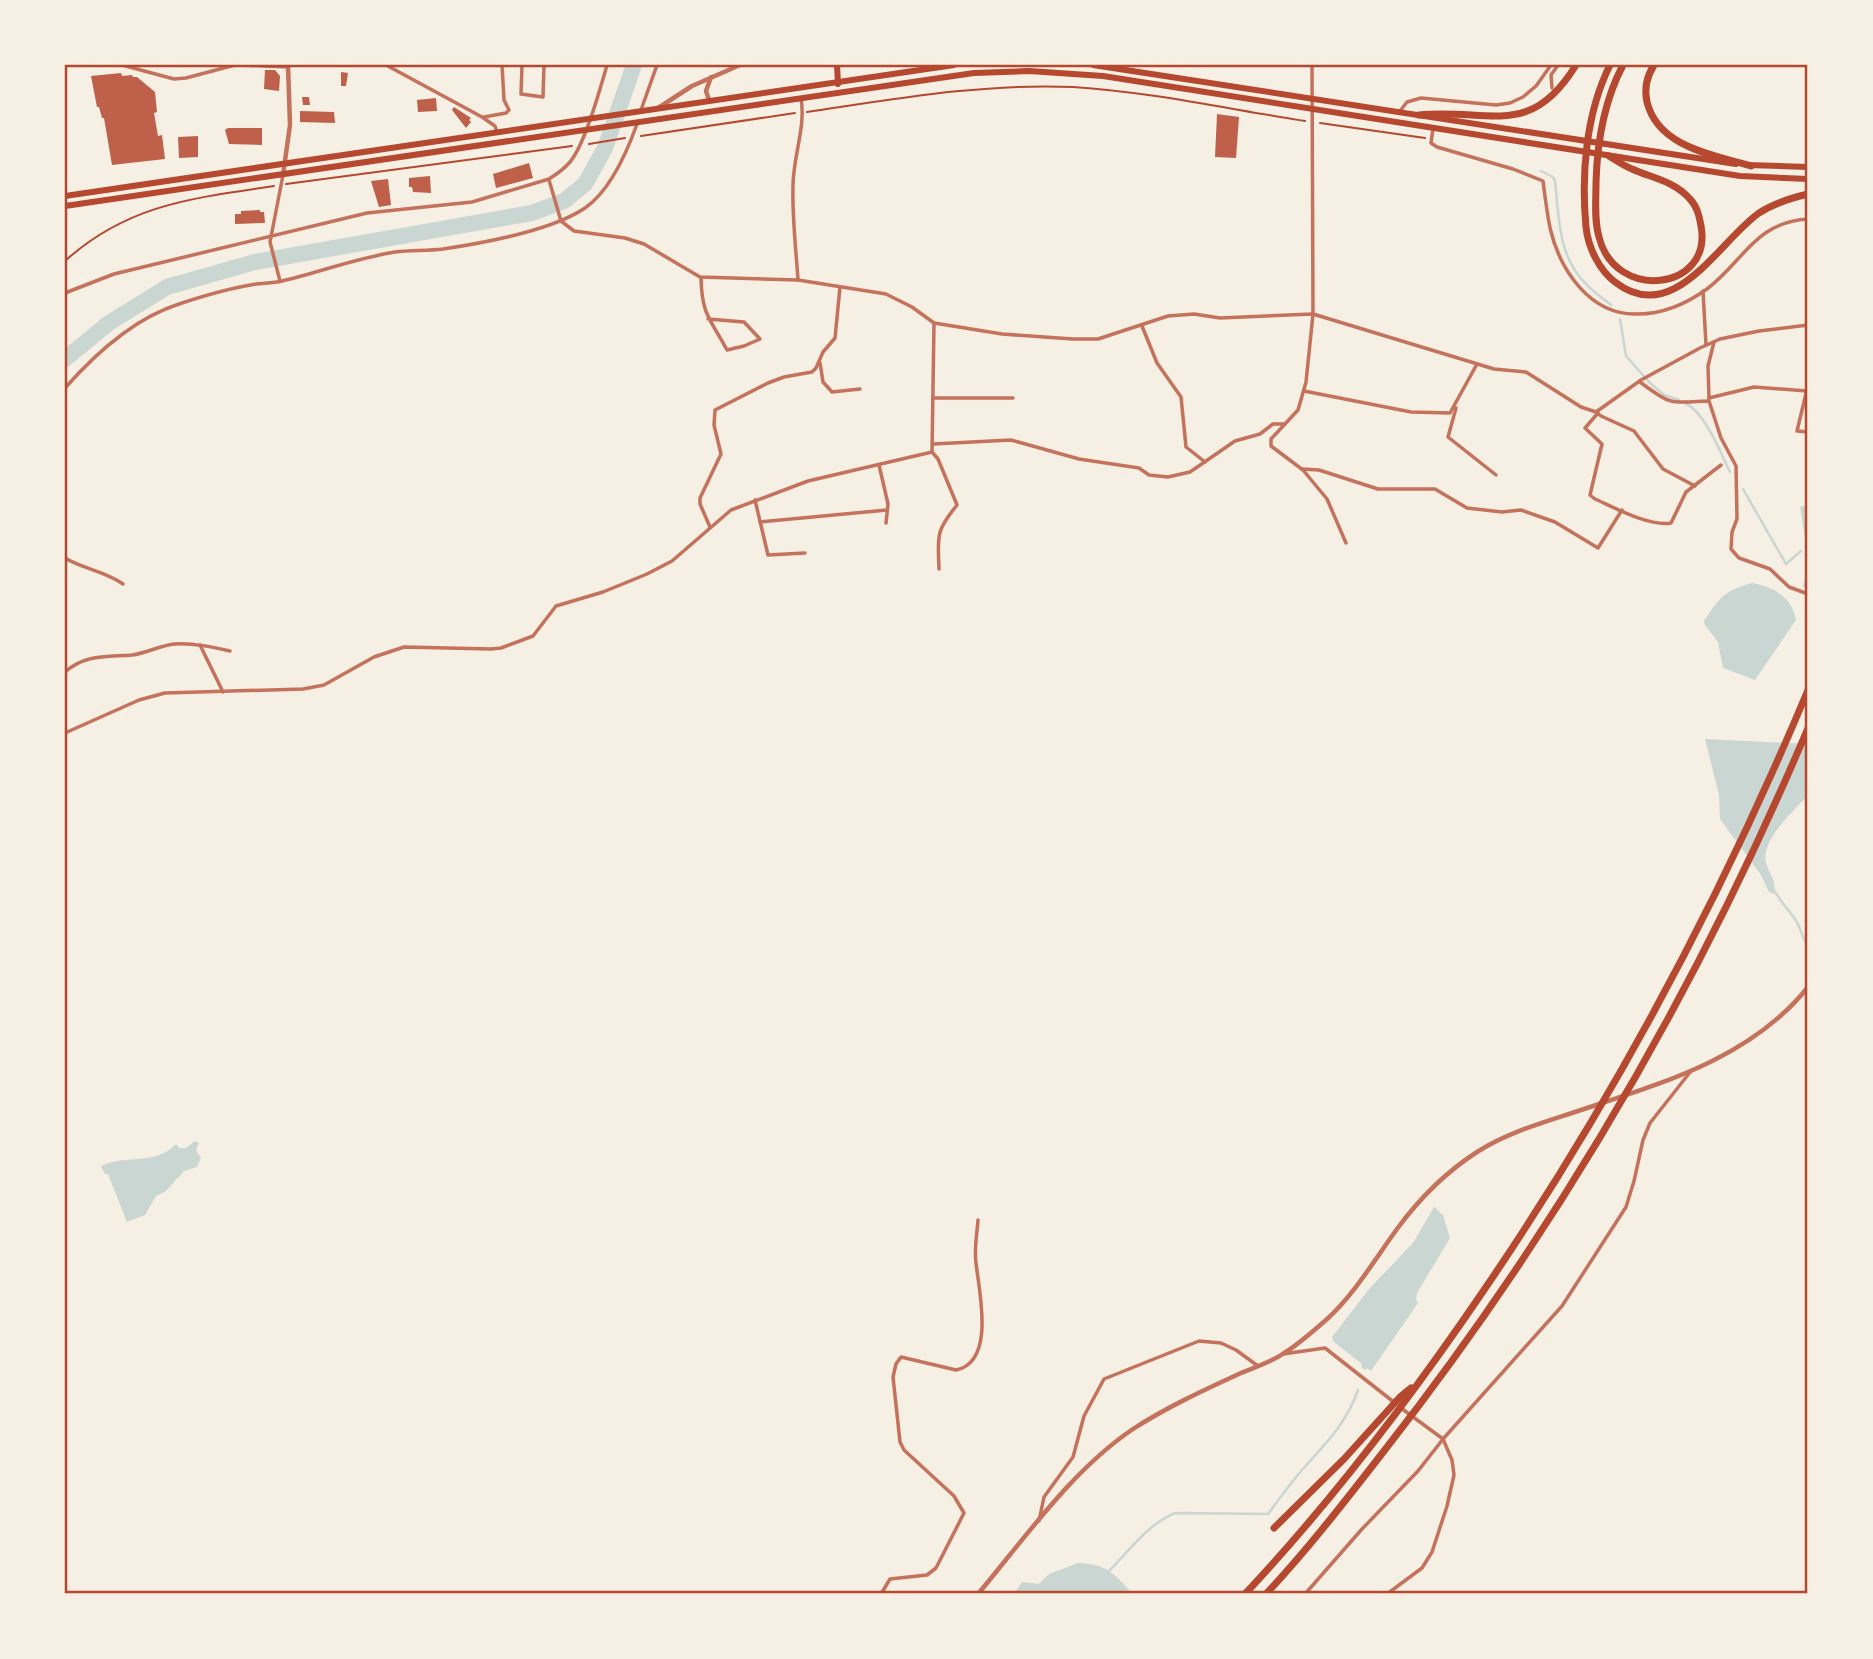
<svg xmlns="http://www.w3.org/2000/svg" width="1873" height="1659" viewBox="0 0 1873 1659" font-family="'Noto Sans',sans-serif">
  <rect width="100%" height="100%" fill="#f6efe4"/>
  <!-- water -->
  <g fill="#c9d6d2">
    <polygon points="1808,505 1808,557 1800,507"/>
    <path d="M1752,583C1774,587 1792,597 1796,620L1755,680L1723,668L1718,642L1705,625L1704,621C1719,598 1725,590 1752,583Z"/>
    <path d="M1705,739L1808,744V795C1795,810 1760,840 1766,863C1769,874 1777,880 1774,894L1769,892L1761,875L1720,819L1719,795Z"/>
    <path d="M195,1141L199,1143L196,1150L201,1158L197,1167L184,1171L166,1191L156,1196L145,1215L127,1222L108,1174H105L101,1166C127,1154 155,1166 176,1144L179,1148H186Z"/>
    <polygon points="1434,1207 1443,1215 1450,1238 1417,1293 1416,1299 1418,1303 1371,1371 1367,1368 1365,1370 1361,1367 1362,1364 1334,1342 1332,1337 1370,1288 1413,1243"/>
    <path d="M1078,1563C1108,1564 1114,1574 1133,1594H1014L1022,1582L1039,1584L1049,1574Z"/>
  </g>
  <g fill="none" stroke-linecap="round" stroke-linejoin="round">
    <!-- stream -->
    <g stroke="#c9d6d2" stroke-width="2.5">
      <path d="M1541,171L1553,177L1555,181C1559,217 1558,257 1586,284C1593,292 1603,298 1611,305"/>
      <polyline points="1620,319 1626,356 1650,383 1664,395 1679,400"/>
      <path d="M1685,403C1705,412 1720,452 1730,472"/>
      <polyline points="1743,489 1786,564 1801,551"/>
      <polyline points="1804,586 1808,573"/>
      <path d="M1774,890C1780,901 1788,909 1795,919C1801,927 1801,937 1808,945"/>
      <path d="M1109,1571C1129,1551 1148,1524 1175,1513L1268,1514C1279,1499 1290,1484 1302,1470C1324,1445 1347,1423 1358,1390"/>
    </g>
    <!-- river -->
    <polyline stroke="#c9d6d2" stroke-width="16" points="65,359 109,323 167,287 255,262 532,213 564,201 585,184 605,148 634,65"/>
  </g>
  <!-- building -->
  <g fill="#bf614a">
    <polygon points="265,70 275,70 280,76 279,91 264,89"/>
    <polygon points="341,72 348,73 346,86 341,86"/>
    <polygon points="121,73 122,76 132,75 133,77 137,77 155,92 157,112 154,113 158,136 162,135 165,159 112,165 104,118 102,118 99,107 97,107 91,76"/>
    <polygon points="302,97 309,97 310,105 303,105"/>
    <polygon points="436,98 437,111 418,112 417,100"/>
    <polygon points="454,107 471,118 469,120 471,122 466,128 452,110"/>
    <polygon points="300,111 334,112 335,123 300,122"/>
    <polygon points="1217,114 1239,117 1236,158 1215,157"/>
    <polygon points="228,128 262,128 262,145 229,144 225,130"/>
    <polygon points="198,136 198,157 179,158 178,137"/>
    <polygon points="529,163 533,178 496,188 493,174"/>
    <polygon points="430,176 431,193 413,192 412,187 409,187 409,178"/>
    <polygon points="388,179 391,205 379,207 371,181"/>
    <polygon points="260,210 260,212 264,212 265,223 235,224 235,214 241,214 241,211"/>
  </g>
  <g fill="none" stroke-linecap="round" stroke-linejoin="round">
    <!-- path -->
    <g stroke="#b5482f" stroke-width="2">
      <path d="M807,112C895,99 984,83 1073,87C1151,92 1228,109 1305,121"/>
      <polyline points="1320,123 1425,138"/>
      <polyline points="641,136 795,113"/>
      <polyline points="589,144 625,138"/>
      <polyline points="286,184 572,146"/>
      <path d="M65,261C128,204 194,198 274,186"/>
    </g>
    <!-- minor -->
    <g stroke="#c5725c" stroke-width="3.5">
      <polyline points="122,65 174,79 186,78 235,65"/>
      <polyline points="239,65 288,67"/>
      <polyline points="386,65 482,117 495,126 497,132"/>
      <polyline points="522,65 521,94 543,97 544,65"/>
      <polyline points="1312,65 1313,314 1306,382 1298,410 1271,439 1271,446 1303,470 1327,499 1346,543"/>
      <polyline points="1552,88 1551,75 1558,65"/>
      <polyline points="641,110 657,65"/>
      <polyline points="1400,111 1407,102 1421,98 1496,105 1510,103 1523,97 1536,86 1551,65"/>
      <polyline points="484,117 506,113 509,110 504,100 502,65"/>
      <path d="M1433,129L1431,143L1437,147L1513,169L1543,181C1545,197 1547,213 1550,228C1560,271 1591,316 1638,314C1663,314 1686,304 1707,289C1744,261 1755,222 1808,219"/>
      <polyline points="549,180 561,221"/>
      <polyline points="561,221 574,231 625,238 644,244 700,277 798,280 886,294 912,307 934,323 1002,334 1073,339 1098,339 1168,316 1194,314 1220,318 1313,314 1494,369 1526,372 1581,407 1596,412 1641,380 1700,348 1720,339 1759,331 1808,325"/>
      <path d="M701,278C702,316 710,318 727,350L744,346L760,339L744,322L708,319"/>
      <path d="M798,280C796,249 792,217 793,186C793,156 806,128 801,98"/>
      <polyline points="280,281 270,242 283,175"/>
      <polyline points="1703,291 1706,345"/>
      <path d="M65,293L114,274L367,213L472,202L549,179C557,174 564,169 570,162C585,144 600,89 607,65"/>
      <path d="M934,323L932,452L938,459L957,505C935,532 938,536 939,569"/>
      <polyline points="1142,326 1157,363 1181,397 1186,447 1205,462"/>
      <polyline points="820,363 823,382 832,392 860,389"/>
      <path d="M1640,382C1673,407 1670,402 1709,401L1721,438L1736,466L1737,519L1732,532L1731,549L1739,558L1770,569L1789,587L1808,594"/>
      <polyline points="1808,385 1797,431 1808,432"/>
      <path d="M65,388C95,354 135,318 179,304C203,296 231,288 256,284C265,283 274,283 282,281C320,272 357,258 395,252C411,250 427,251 443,249C483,243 551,231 585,208C611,190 627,152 637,124"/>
      <polyline points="1304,391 1411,412 1450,413 1477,364"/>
      <polyline points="933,398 1013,398"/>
      <polyline points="1709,398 1754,387 1807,391"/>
      <polyline points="1709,399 1708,366 1714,342"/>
      <polyline points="1456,408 1448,437 1496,475"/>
      <polyline points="1596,412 1601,416 1634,431 1663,469 1695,486"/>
      <path d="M1598,413L1585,428L1602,444L1590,495L1595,499C1615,508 1650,527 1671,523L1686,492L1721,465"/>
      <polyline points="933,444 1011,440 1079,459 1139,468 1149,475 1168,477 1190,472 1235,441 1260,434 1273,424 1285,424"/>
      <polyline points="879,465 888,504 886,523"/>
      <polyline points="1302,469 1319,470 1378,489 1435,489 1467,508 1502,512 1521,510 1555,522 1598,548 1622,510"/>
      <polyline points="755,500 768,555 805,553"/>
      <polyline points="760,522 887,510"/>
      <polyline points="710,527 700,504 700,498 721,454 714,425 715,410 768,383 784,377 812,372 816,368 823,352 835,338 840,287"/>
      <path d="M65,558C83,569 105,571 123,584"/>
      <polyline points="200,645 223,692"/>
      <path d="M65,672C85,654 107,657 132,655C147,653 161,645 175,644C194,643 212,647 230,651"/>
      <polyline points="65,733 139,700 165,693 303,689 324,685 374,657 404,647 491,649 501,648 533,636 556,606 603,592 647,574 672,561 731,510 808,481 932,452"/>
      <polyline points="1283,1354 1325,1348 1395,1403"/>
      <polyline points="1039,1521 1044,1497 1073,1457 1084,1416 1104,1379 1199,1341 1221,1343 1236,1350 1258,1366"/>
      <path d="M881,1594L890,1579L927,1575L936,1568L964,1513L954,1496L904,1450L900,1442L893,1377L896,1364L901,1357L956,1370C996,1362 979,1291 976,1263C974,1249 977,1234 978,1220"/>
      <polyline points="1305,1594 1362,1529 1418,1471 1443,1439 1562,1306 1626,1207 1634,1181 1643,1140 1650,1123 1691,1071"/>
      <polyline points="1387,1594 1422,1568 1432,1552 1447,1506 1454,1475 1452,1460 1443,1439 1401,1408"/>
    </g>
    <!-- tertiary -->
    <g stroke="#c5725c" stroke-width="4.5">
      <polyline points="709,100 706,91 711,77"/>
      <polyline points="658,108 692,86 740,65"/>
      <polyline points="283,175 290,125 288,65"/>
      <path d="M978,1594C1025,1538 1072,1470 1133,1429C1167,1407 1204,1390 1241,1373C1255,1367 1272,1362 1284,1353C1299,1344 1313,1331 1326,1320C1354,1295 1375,1259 1397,1229C1419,1199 1446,1172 1477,1152C1505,1134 1538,1124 1569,1114C1655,1085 1749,1061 1808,987"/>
    </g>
    <!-- primary -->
    <g stroke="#b5482f" stroke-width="6">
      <polyline points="837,65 838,84"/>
      <polyline points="1093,65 1736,164"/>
      <polyline points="1747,165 1808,167"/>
      <polyline points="65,196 954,65"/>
      <polyline points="65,206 974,73 1029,71 1103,76 1740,176 1808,179"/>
    </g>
    <!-- motorway -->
    <g stroke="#b5482f" stroke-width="7">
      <path d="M1610,65C1586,113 1581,174 1586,227C1588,247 1599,270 1615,282C1674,328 1719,241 1759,213C1774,203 1791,198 1808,194"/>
      <path d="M1654,65C1647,76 1644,89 1647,102C1658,147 1713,155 1751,166"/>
      <path d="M1419,115C1490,108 1530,140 1576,65"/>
      <path d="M1609,156C1617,161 1624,166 1632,169C1652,178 1674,181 1689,198C1697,206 1699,215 1701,226C1713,291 1615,302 1599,237C1594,220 1596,201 1596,183C1597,143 1604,101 1623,65"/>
      <polyline points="1274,1528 1344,1459 1400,1397 1411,1388"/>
      <path d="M1245,1594C1333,1500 1412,1396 1484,1290C1613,1101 1720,900 1808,690"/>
      <path d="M1266,1594C1308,1549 1346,1500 1384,1451C1557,1230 1699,986 1808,728"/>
    </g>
  </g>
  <!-- border -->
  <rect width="1873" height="1659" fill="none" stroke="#f6efe4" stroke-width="133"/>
  <rect x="66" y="66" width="1740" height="1526" fill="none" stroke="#b5482f" stroke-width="2.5"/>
</svg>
